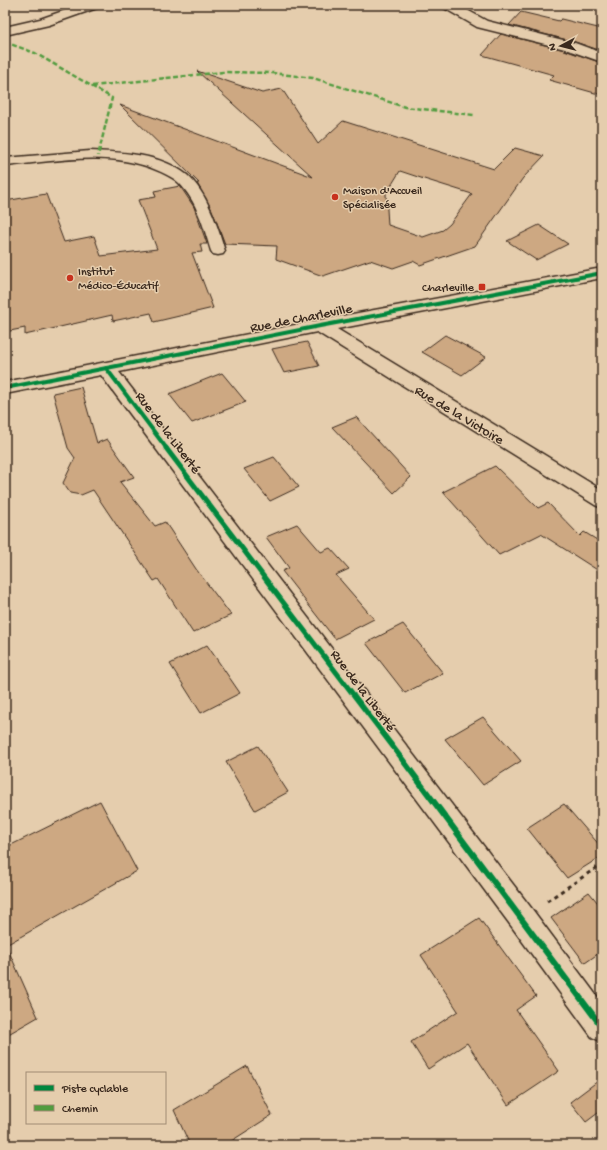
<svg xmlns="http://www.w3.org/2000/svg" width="607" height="1150" viewBox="0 0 607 1150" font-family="'Gochi Hand',sans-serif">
  <rect width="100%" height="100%" fill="#e5cdad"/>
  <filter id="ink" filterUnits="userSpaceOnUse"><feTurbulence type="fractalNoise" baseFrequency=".025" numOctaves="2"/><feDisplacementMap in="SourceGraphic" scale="8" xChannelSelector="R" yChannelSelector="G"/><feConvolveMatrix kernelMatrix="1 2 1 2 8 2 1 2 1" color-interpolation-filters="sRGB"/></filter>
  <g filter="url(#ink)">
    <!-- building -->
    <g fill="#cda882" stroke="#3b2a1e" fill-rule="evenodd">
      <polygon points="521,12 559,21 561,19 602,29 602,51 575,42 509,25"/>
      <polygon points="501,34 565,50 602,63 602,95 549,80 554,75 482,55"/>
      <path d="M197,71L262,93L282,89L318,144L343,121L494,169L515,148L544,156L523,178L475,246L420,265L413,261L393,268L370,260L323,276L276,259L277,246L225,244L212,210L197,183H199L120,105L313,177ZM400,171L424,179L472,194L450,224L443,230L423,237L388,225L386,194Z"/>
      <polygon points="180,186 194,207 207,244 200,244 202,252 192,253 213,308 154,322 151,313 113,321 112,315 25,335 25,328 5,332 5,201 46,194 64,242 94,236 101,256 157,249 138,200 156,197 154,191"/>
      <polygon points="539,225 568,244 536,260 507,241"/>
      <polygon points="445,335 486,357 462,375 422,352"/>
      <polygon points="307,342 319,366 284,373 272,349"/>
      <polygon points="222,373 246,402 192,423 169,394"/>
      <polygon points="81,387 97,443 107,439 134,477 120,482 155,526 165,522 196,569 231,615 193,633 158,579 154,581 93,490 81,495 70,493 63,483 75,458 68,448 53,393"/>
      <polygon points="356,417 411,477 394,493 332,427"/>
      <polygon points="274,457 299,487 270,501 244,469"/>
      <polygon points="495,466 538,508 548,503 580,536 584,532 602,543 602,573 541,534 499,555 443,492"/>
      <polygon points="297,524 321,552 330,548 349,569 336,575 374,619 335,639 282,571 289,568 266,537"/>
      <polygon points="403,624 443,673 405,693 366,643"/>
      <polygon points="207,645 240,693 201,713 170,664"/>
      <polygon points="483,717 521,761 483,785 445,739"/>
      <polygon points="258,746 288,792 255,810 226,762"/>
      <polygon points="100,801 137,871 6,945 38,1017 5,1036 5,848"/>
      <polygon points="564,804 602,848 602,856 567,878 527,828"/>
      <polygon points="589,892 602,908 602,951 585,963 551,918"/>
      <polygon points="479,918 536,996 516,1010 559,1071 508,1105 467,1043 428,1069 411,1042 458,1011 421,955"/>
      <polygon points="247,1066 272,1115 225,1145 190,1145 174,1110"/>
      <polygon points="602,1078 602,1110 586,1122 570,1102"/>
    </g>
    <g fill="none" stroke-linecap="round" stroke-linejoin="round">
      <!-- lane casing -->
      <g stroke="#3b2a1e" stroke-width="3">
        <path id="lane" d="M90,151C122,152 161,154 187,175C207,192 218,227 225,251L223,254L218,255L213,254L211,251C204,228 197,201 179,183C174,178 167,175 161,172C113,149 55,161 5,166V158Z"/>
      </g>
      <!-- street casing -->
      <g stroke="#3b2a1e" stroke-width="3">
        <g id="street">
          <polygon points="80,5 98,5 97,8 49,25 5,35 5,27 40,19"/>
          <polygon points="443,5 458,5 487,21 575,43 602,53 602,62 565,49 477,27 444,8"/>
          <polygon points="602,268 602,278 337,329 602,490 602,508 595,505 317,332 119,372 532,909 602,1003 602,1042 592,1037 512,927 101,375 5,394 5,382 320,320"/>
        </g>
      </g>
      <!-- path -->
      <polyline stroke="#3b2a1e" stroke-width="3" stroke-dasharray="4 4" stroke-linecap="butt" points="547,901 602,864"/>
      <!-- lane -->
      <use href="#lane" fill="#e5cdad" fill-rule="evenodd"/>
      <!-- street -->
      <use href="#street" fill="#e5cdad" fill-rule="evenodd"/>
      <!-- quiet -->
      <g stroke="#529c3f" stroke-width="2.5" stroke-dasharray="5 2.5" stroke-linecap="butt">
        <polyline points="5,42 35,53 112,98 98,156"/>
        <polyline points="92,86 223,72 273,73 313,78 405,107 474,115"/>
      </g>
      <!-- cycleway-far2 casing -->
      <g stroke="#e5cdad" stroke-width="6">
        <g id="cycleway-far2">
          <polyline points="106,368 167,449"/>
          <polyline points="5,388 320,326 602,273"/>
        </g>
      </g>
      <!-- cycleway-far1 casing -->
      <g stroke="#e5cdad" stroke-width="8">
        <polyline id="cycleway-far1" points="166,448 403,760"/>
      </g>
      <!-- cycleway casing -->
      <g stroke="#e5cdad" stroke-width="9">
        <polyline id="cycleway" points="402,759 602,1027"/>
      </g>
      <!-- cycleway-far2 -->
      <use href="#cycleway-far2" stroke="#00873e" stroke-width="4"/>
      <!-- cycleway-far1 -->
      <use href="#cycleway-far1" stroke="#00873e" stroke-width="5"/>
      <!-- cycleway -->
      <use href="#cycleway" stroke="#00873e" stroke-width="6"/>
    </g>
  </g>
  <!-- markers -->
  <g fill="#c8321e" stroke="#e5cdad" stroke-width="1.5">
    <circle cx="335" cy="197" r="4"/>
    <circle cx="70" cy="278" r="4"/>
    <rect x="478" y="283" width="8" height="8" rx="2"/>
  </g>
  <g text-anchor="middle" stroke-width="3" stroke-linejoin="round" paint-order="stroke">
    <!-- far-poi labels -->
    <g font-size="12" fill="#3b2a1e" stroke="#e5cdad" text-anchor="start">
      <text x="343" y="194">Maison d'Accueil<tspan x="343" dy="14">Spécialisée</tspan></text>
      <text x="78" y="275">Institut<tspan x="78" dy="14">Médico-Éducatif</tspan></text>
      <text x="474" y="291" text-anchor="end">Charleville</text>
    </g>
    <!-- street labels -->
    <g font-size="14" fill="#3b2a1e" stroke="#e5cdad">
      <text transform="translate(301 317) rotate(-11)" y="5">Rue de Charleville</text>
      <text transform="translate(460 414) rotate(31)" y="5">Rue de la Victoire</text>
      <text transform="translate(169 432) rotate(53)" y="5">Rue de la Liberté</text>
      <text transform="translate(364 690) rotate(53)" y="5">Rue de la Liberté</text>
    </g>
  </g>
  <!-- margin -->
  <rect width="607" height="1150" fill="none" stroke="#e5cdad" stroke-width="20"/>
  <rect x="10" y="10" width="587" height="1130" fill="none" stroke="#3b2a1e" stroke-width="1.5" filter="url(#ink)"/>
  <!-- legend -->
  <rect x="26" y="1072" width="140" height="52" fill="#e5cdad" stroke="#a18c74"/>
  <rect x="34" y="1085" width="20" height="6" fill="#00873e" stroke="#a18c74"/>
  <text x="62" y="1092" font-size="12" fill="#3b2a1e">Piste cyclable</text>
  <rect x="34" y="1105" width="20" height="6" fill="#529c3f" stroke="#a18c74"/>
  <text x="62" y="1112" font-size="12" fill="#3b2a1e">Chemin</text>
  <!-- north arrow -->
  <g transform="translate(561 46) rotate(263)" stroke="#e5cdad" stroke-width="3" paint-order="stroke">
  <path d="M0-3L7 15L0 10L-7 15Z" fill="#3b2a1e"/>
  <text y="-6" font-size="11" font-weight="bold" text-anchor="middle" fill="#3b2a1e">N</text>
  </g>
</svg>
